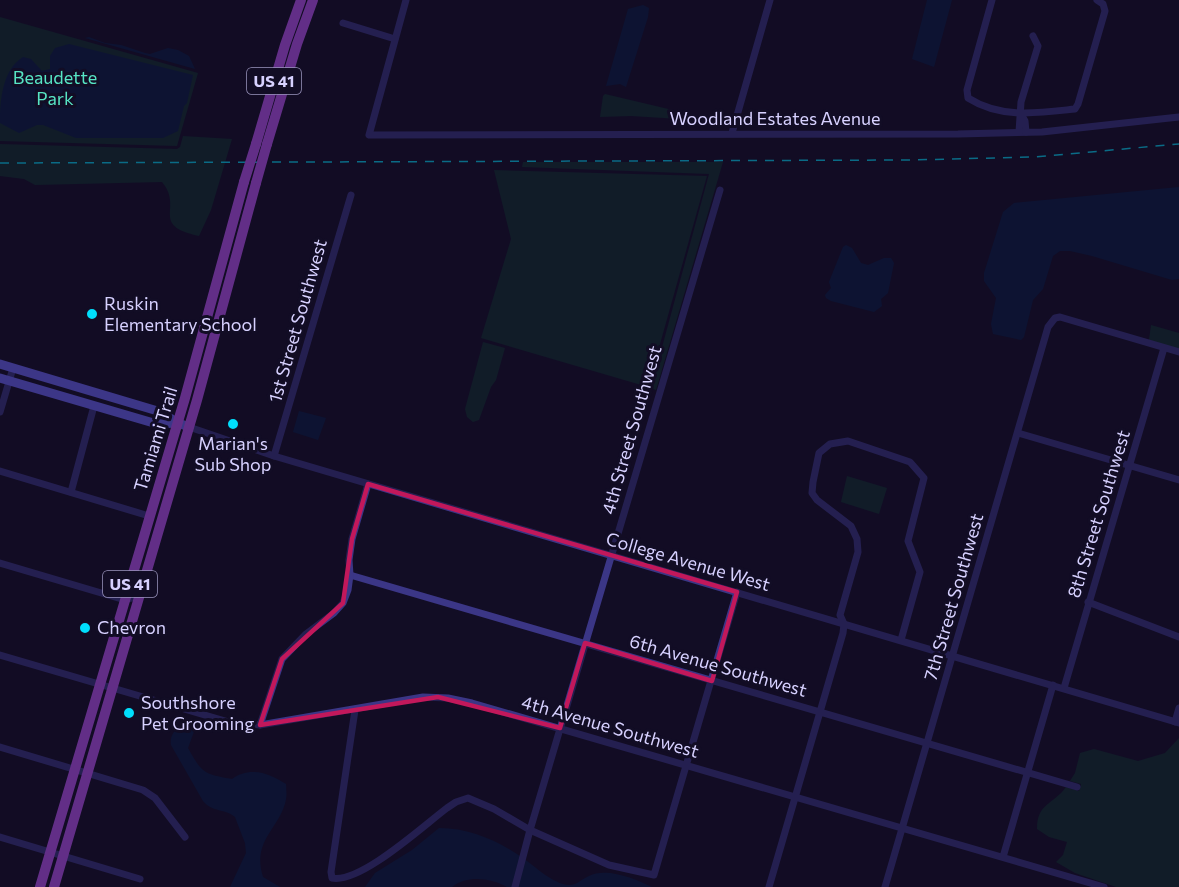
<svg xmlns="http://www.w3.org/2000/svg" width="1179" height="887" viewBox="0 0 1179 887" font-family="Commissioner,sans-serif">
  <rect width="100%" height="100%" fill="#120d25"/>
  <!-- green -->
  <g fill="#102f2e">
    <polygon points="0,17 198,73 177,146 0,141"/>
    <polygon points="605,94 681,112 680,119 631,116 600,117 603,96"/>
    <path d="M183,136L232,139L211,210L199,236C149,225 184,208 162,182L35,185L24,179L0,176V144L177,149L180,147Z"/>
    <polygon points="523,162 723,162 656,390 651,388 709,174 522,167"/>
    <polygon points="494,170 707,176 648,387 481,338 511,239"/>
    <polygon points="1151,325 1179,333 1179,349 1149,340"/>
    <polygon points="483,342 505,348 496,380 491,387 479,420 473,422 467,417 465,409"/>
    <polygon points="847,476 887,488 879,514 841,502"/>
    <path d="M1179,738V887H1116L1075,873L1056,862L1063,855L1067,842L1049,837L1037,829C1037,803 1053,805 1066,787L1079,791L1081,784L1070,781L1075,773L1080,753L1094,749L1138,761L1165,753Z"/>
  </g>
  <!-- water -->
  <g fill="#071c44">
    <polygon points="927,0 952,0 934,67 912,59"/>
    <polygon points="643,5 649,8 648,17 626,87 620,84 606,86 628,9"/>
    <polygon points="89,37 105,43 121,45 145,53 150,54 168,48 178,50 189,56 195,69 85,38"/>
    <path d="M69,44L193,75L187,103L184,106L178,131L163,138H76L43,125H37L19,133L0,123C0,101 2,70 23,57L31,59L42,71L50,69V56L55,48Z"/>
    <polygon points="1179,187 1179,279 1172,280 1092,256 1070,251 1060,251 1053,256 1043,289 1033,300 1024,337 1021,340 993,334 991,324 996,298 984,281 984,273 1003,212 1014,203"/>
    <polygon points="846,245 852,248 861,263 868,265 884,258 891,258 894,263 888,293 881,299 882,306 874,312 831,301 826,298 825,295 831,288 829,282 843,247"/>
    <polygon points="299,411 326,418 318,440 293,432"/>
    <path d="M193,721L196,726L188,748C202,773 203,774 232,779C250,766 269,773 286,784C286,789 287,794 286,799C281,828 251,840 263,877L280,887H230L246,853L245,843L235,817C225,808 213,813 203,801L171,745C169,731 181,725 193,721Z"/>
    <path d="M439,828C470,828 499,841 524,859C537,868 552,883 568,885C576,886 582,879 589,876C607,867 635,879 652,887H507C491,878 467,875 452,887H365L375,873L412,850Z"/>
  </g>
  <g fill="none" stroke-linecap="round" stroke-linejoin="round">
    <!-- street -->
    <g stroke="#3b3686" stroke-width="7">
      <polyline points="406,0 369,135 958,134 1042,132 1179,117"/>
      <path d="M992,0L967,90L968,98C1001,119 1038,113 1075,109L1078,104L1105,11L1103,4L1097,0"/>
      <polyline points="343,23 395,39"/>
      <polyline points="1021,114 1025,121 1026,132"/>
      <polyline points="1019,132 1021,102 1038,46 1033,36"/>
      <polyline points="732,133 770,0"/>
      <polyline points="0,412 13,368"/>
      <polyline points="189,427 274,456 1179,723"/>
      <polyline points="1018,433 1179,480"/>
      <polyline points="274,456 351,195"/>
      <polyline points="0,471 149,516"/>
      <polyline points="71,492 94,406"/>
      <polyline points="0,563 125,600 139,596"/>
      <polyline points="350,575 1077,787"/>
      <polyline points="1088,602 1179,637"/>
      <polyline points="0,655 232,723 260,725 423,697 448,698 472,703 1104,887"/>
      <polyline points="1064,688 1164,348"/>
      <path d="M355,710L331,872L332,878C360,884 423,826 447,808L456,802L468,798L494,809L530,830L609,865L654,875L737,592"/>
      <polyline points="1175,722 1179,708"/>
      <polyline points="260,725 282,659 306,634 334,613 343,603 348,590 350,575 349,560 352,539 368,484"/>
      <polyline points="0,747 143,790 155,798 185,837"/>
      <polyline points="0,837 140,879"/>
      <polyline points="1003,857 1053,685"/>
      <polyline points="515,887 530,830 720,190"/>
      <polyline points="769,887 843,633 844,624 840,615 858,552 857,539 851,526 817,500 812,493 813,482 819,453 830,444 848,441 910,462 924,478 908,541 920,572 901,640"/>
      <polyline points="885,887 1048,327 1055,318 1060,317 1179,352"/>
    </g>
    <!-- secondary -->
    <g stroke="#6f68ff" stroke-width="9">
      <polyline points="0,364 161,412 178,423 189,427"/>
      <polyline points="0,378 157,424 177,423"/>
    </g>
    <!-- primary -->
    <g stroke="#c458ff" stroke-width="10">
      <polyline points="256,144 285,45 301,0"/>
      <polyline points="267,144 297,44 313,0"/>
      <polyline points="40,887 185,398 244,182"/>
      <polyline points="54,887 197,400 256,183"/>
    </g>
    <!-- rail -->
    <polyline stroke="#00defc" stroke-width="1.5" stroke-dasharray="9 8" stroke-linecap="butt" points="0,163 911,160 1034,157 1179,144"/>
    <!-- primary-bridge -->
    <g stroke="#c458ff" stroke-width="10">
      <polyline points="244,182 256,144"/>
      <polyline points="256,183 267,144"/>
    </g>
  </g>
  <!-- marked area -->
  <path d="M0 0H1179V887H0ZM368,484L737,592L712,681L585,643L560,728L438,697L260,725L282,659L343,603L352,539Z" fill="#120d25" fill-opacity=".55" fill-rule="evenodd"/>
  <path fill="none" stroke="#c2185b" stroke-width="4.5" stroke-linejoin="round" d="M368,484L737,592L712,681L585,643L560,728L438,697L260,725L282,659L343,603L352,539Z"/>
  <!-- markers -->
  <g fill="#00defc" stroke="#120d25" stroke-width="2">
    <circle cx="92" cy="314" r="6"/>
    <circle cx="233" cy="424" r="6"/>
    <circle cx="85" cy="628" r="6"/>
    <circle cx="129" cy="713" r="6"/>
  </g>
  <g text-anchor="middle" stroke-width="6" stroke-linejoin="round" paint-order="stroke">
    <!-- shield labels -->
    <g fill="#120d25" stroke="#9c96be" stroke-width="1.5">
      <rect x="247" y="68" width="54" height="26" rx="4.5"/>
      <rect x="103" y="571" width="54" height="26" rx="4.5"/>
    </g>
    <g font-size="16" font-weight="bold" fill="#d7d1ff">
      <text x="274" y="87">US 41</text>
      <text x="130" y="590">US 41</text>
    </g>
    <!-- park labels -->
    <g font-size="18" fill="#57e5c4" stroke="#120d25">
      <text x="55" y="84">Beaudette<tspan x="55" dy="21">Park</tspan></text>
    </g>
    <!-- street labels -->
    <g font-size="18" fill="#d7d1ff" stroke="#120d25">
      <text x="775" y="125">Woodland Estates Avenue</text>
      <text transform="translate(298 321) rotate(-74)" y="6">1st Street Southwest</text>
      <text transform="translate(632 430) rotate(-74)" y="6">4th Street Southwest</text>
      <text transform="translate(156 439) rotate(-73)" y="6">Tamiami Trail</text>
      <text transform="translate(1099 514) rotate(-73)" y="6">8th Street Southwest</text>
      <text transform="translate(688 562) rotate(16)" y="6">College Avenue West</text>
      <text transform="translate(954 597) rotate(-74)" y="6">7th Street Southwest</text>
      <text transform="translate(718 666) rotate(16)" y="6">6th Avenue Southwest</text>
      <text transform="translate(610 727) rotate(16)" y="6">4th Avenue Southwest</text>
    </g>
    <!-- poi labels -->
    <g font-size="18" fill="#d7d1ff" stroke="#120d25" text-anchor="start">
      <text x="104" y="310">Ruskin<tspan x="104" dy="21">Elementary School</tspan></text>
      <text x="233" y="450" text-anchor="middle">Marian's<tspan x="233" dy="21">Sub Shop</tspan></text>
      <text x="97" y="634">Chevron</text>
      <text x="141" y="709">Southshore<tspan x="141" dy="21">Pet Grooming</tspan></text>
    </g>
  </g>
</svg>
